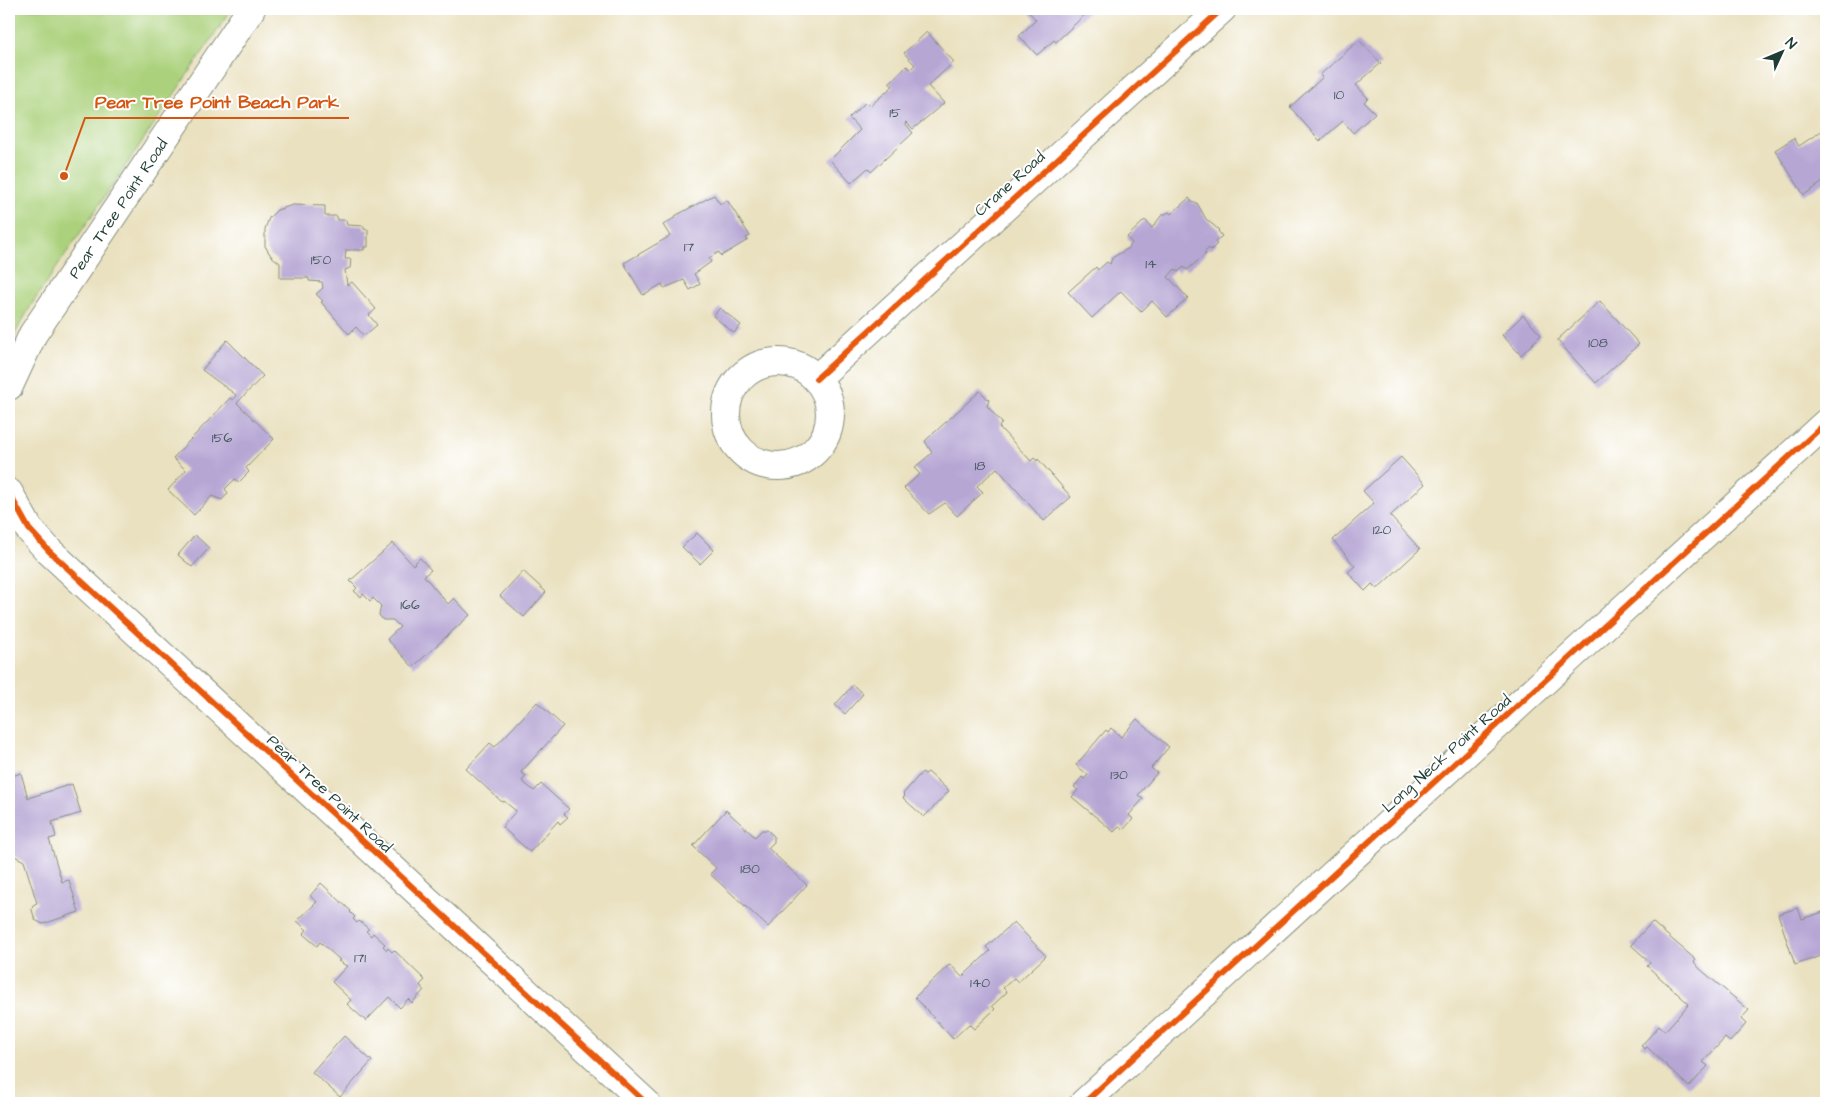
<svg xmlns="http://www.w3.org/2000/svg" width="1835" height="1112" viewBox="0 0 1835 1112" font-family="'Architects Daughter',sans-serif">
  <rect width="100%" height="100%" fill="#fff"/>
  <filter id="ink" filterUnits="userSpaceOnUse"><feTurbulence type="fractalNoise" baseFrequency=".02" numOctaves="2"/><feDisplacementMap in="SourceGraphic" scale="10" xChannelSelector="R" yChannelSelector="G"/><feConvolveMatrix kernelMatrix="1 2 1 2 8 2 1 2 1" color-interpolation-filters="sRGB"/></filter>
  <filter id="wash" filterUnits="userSpaceOnUse"><feTurbulence type="fractalNoise" baseFrequency=".0096" numOctaves="4" result="noise"/><feDisplacementMap in="SourceGraphic" scale="20" xChannelSelector="R" yChannelSelector="G"/><feGaussianBlur stdDeviation="1.12" result="paint"/><feColorMatrix in="noise" values="0 0 0 0 0 0 0 0 0 0 0 0 0 0 0 0 0 1.4 0 .05"/><feComposite in="paint" operator="in"/></filter>
  <g filter="url(#wash)">
    <rect width="100%" height="100%" fill="#eae1c0"/>
    <!-- green -->
    <polygon fill="#abd17b" stroke="#658758" points="9,9 232,9 32,304 9,344"/>
    <g id="blocks">
      <!-- building -->
      <g fill="#b6a6d4">
        <polygon points="1031,9 1091,9 1056,42 1054,40 1037,55 1019,36 1036,20 1028,11"/>
        <polygon points="927,32 954,62 928,86 944,103 913,129 906,122 905,123 913,133 871,172 868,168 851,183 830,160 860,130 849,118 866,102 870,106 893,86 889,83 907,66 910,69 915,65 904,53"/>
        <polygon points="1359,40 1381,63 1356,85 1368,98 1364,102 1375,113 1353,133 1343,121 1320,141 1290,107 1323,77 1320,75"/>
        <polygon points="1826,128 1826,180 1804,195 1775,150 1794,138 1799,146"/>
        <polygon points="714,195 720,204 727,200 750,236 746,238 748,240 721,256 719,252 709,258 711,262 694,274 700,284 690,290 684,280 664,288 662,284 643,295 624,263 670,236 663,225 676,217 675,216"/>
        <polygon points="1189,198 1193,203 1197,203 1206,219 1219,230 1218,231 1222,236 1215,242 1217,244 1211,250 1209,248 1204,253 1206,254 1187,270 1184,267 1178,272 1175,269 1168,277 1188,298 1167,317 1152,301 1141,312 1121,291 1092,318 1068,292 1096,267 1098,270 1107,262 1110,264 1112,258 1127,249 1132,243 1127,237 1145,220 1152,228 1161,216 1169,212 1171,214"/>
        <polygon points="293,205 325,206 325,216 337,216 337,220 346,220 347,225 364,226 364,229 368,230 368,247 364,247 364,250 346,250 345,259 351,259 350,268 345,270 347,285 352,282 376,309 369,315 377,325 364,336 356,327 349,334 321,302 323,301 316,294 323,288 322,282 309,281 309,278 280,278 280,263 271,256 265,246 265,229 269,218 277,210"/>
        <polygon points="1600,301 1639,344 1596,383 1557,340"/>
        <polygon points="720,308 741,325 734,333 713,316"/>
        <polygon points="1523,315 1541,335 1521,355 1502,335"/>
        <polygon points="227,340 263,376 237,403 274,439 246,468 249,472 239,482 235,479 225,489 228,493 222,500 212,496 194,515 168,490 186,470 173,458 230,398 233,400 236,395 202,370"/>
        <polygon points="980,391 989,400 987,406 1002,423 999,427 1031,461 1034,458 1037,461 1038,459 1071,497 1044,521 997,468 977,486 983,492 957,516 945,503 929,514 904,488 920,474 914,468 932,453 925,441"/>
        <polygon points="1401,457 1425,484 1390,516 1420,549 1377,589 1372,584 1365,591 1348,572 1355,566 1333,540 1374,503 1363,491"/>
        <polygon points="697,533 714,550 700,564 682,547"/>
        <polygon points="195,535 209,548 192,567 178,555"/>
        <polygon points="393,543 413,565 420,558 431,570 424,576 448,604 454,598 470,615 413,667 387,639 400,627 393,620 383,620 379,615 381,606 373,598 370,601 363,594 361,597 354,591 357,588 350,581"/>
        <polygon points="523,571 546,592 524,617 500,596"/>
        <polygon points="853,685 863,694 845,714 835,705"/>
        <polygon points="537,702 563,726 521,772 526,776 522,781 534,791 541,784 569,809 564,814 568,817 560,824 558,821 530,852 502,827 516,811 504,801 502,802 466,769 490,743 495,747"/>
        <polygon points="1137,719 1169,747 1151,768 1157,773 1138,795 1143,799 1129,815 1133,819 1123,830 1120,826 1114,832 1072,797 1078,790 1074,787 1082,777 1084,779 1088,775 1076,765 1106,730 1108,732 1111,728 1121,737"/>
        <polygon points="922,772 925,774 928,772 949,791 924,817 903,798 905,796 903,794"/>
        <polygon points="21,773 28,798 72,784 81,813 52,822 56,837 49,839 62,882 69,880 79,912 43,924 35,920 32,910 33,905 37,903 24,861 9,853 9,777"/>
        <polygon points="726,810 755,837 762,830 767,830 774,836 774,842 768,848 807,885 768,927 710,874 716,868 693,846"/>
        <polygon points="321,883 351,911 350,912 355,917 353,919 357,923 359,921 369,929 366,931 371,936 373,933 385,944 383,946 387,950 388,948 392,952 394,950 425,980 420,985 424,990 412,1003 408,999 400,1008 389,997 366,1021 347,1004 351,1000 332,982 347,966 338,961 340,960 320,942 317,946 303,934 307,930 297,921 317,902 310,896"/>
        <polygon points="1798,908 1802,919 1826,911 1826,954 1795,965 1778,914"/>
        <polygon points="1014,922 1046,956 1018,982 1014,978 1003,988 1007,992 992,1006 995,1009 974,1029 969,1024 953,1039 915,997 950,964 962,977 990,951 986,947"/>
        <polygon points="1652,922 1696,960 1694,962 1700,969 1749,1010 1741,1019 1746,1024 1730,1042 1725,1038 1703,1062 1708,1066 1689,1087 1647,1047 1645,1049 1641,1046 1659,1026 1665,1031 1689,1004 1647,966 1650,962 1631,945"/>
        <polygon points="344,1036 372,1061 340,1097 312,1072"/>
      </g>
    </g>
  </g>
  <g filter="url(#ink)">
    <use href="#blocks" fill-opacity="0" stroke="#848f7a" stroke-width="1"/>
    <g fill="none" stroke-linecap="round" stroke-linejoin="round">
      <!-- minor casing -->
      <g stroke="#848f7a" stroke-width="30">
        <g id="minor">
          <circle cx="778" cy="414" r="52"/>
          <polyline points="816,379 1222,9"/>
          <path id="s1" d="M9,386L33,334L251,9"/>
          <polyline points="9,493 29,529 49,551 646,1103"/>
          <polyline points="1084,1103 1826,423"/>
        </g>
      </g>
      <!-- minor -->
      <use href="#minor" stroke="#fff" stroke-width="28"/>
      <!-- cycleway casing -->
      <g stroke="#fff" stroke-width="9">
        <g id="cycleway">
          <polyline points="816,379 1222,9"/>
          <polyline points="9,493 29,529 49,551 646,1103"/>
          <polyline points="1084,1103 1826,423"/>
        </g>
      </g>
      <!-- cycleway -->
      <use href="#cycleway" stroke="#e8590c" stroke-width="6"/>
    </g>
  </g>
  <g text-anchor="middle" stroke-width="4" stroke-linejoin="round" paint-order="stroke">
    <!-- number labels -->
    <g font-size="14" fill="#45575c">
      <text x="1339" y="99">10</text>
      <text x="895" y="117">15</text>
      <text x="689" y="251">17</text>
      <text x="321" y="264">150</text>
      <text x="1151" y="268">14</text>
      <text x="1598" y="347">108</text>
      <text x="222" y="442">156</text>
      <text x="980" y="470">18</text>
      <text x="1382" y="534">120</text>
      <text x="410" y="609">166</text>
      <text x="1119" y="779">130</text>
      <text x="750" y="873">180</text>
      <text x="360" y="962">171</text>
      <text x="980" y="987">140</text>
    </g>
    <!-- street labels -->
    <g font-size="16" fill="#1f3d34" stroke="#fff">
      <text transform="translate(1009 183) rotate(-42)" y="6">Crane Road</text>
      <text dy="6" stroke="none"><textPath href="#s1" startOffset="209">Pear Tree Point Road</textPath></text>
      <text transform="translate(1446 753) rotate(-42)" y="6">Long Neck Point Road</text>
      <text transform="translate(330 793) rotate(43)" y="6">Pear Tree Point Road</text>
    </g>
  </g>
  <!-- callouts -->
  <path fill="none" stroke="#d45610" stroke-width="2" d="M64 176L85 118H349"/>
  <circle fill="#d45610" stroke="#fff" stroke-width="2" cx="64" cy="176" r="5"/>
  <g font-size="18" text-anchor="middle" font-weight="bold" fill="#d45610" stroke="#fff" stroke-width="4" stroke-linejoin="round" paint-order="stroke">
    <text x="217" y="108">Pear Tree Point Beach Park</text>
  </g>
  <!-- margin -->
  <rect width="1835" height="1112" fill="none" stroke="#fff" stroke-width="30"/>
  <!-- north arrow -->
  <g transform="translate(1782 52) rotate(46)" stroke="#ffffff" stroke-width="4" paint-order="stroke">
  <path d="M0-4L9 19L0 12L-9 19Z" fill="#1f3d34"/>
  <text y="-8" font-size="14" font-weight="bold" text-anchor="middle" fill="#1f3d34">N</text>
  </g>
</svg>
